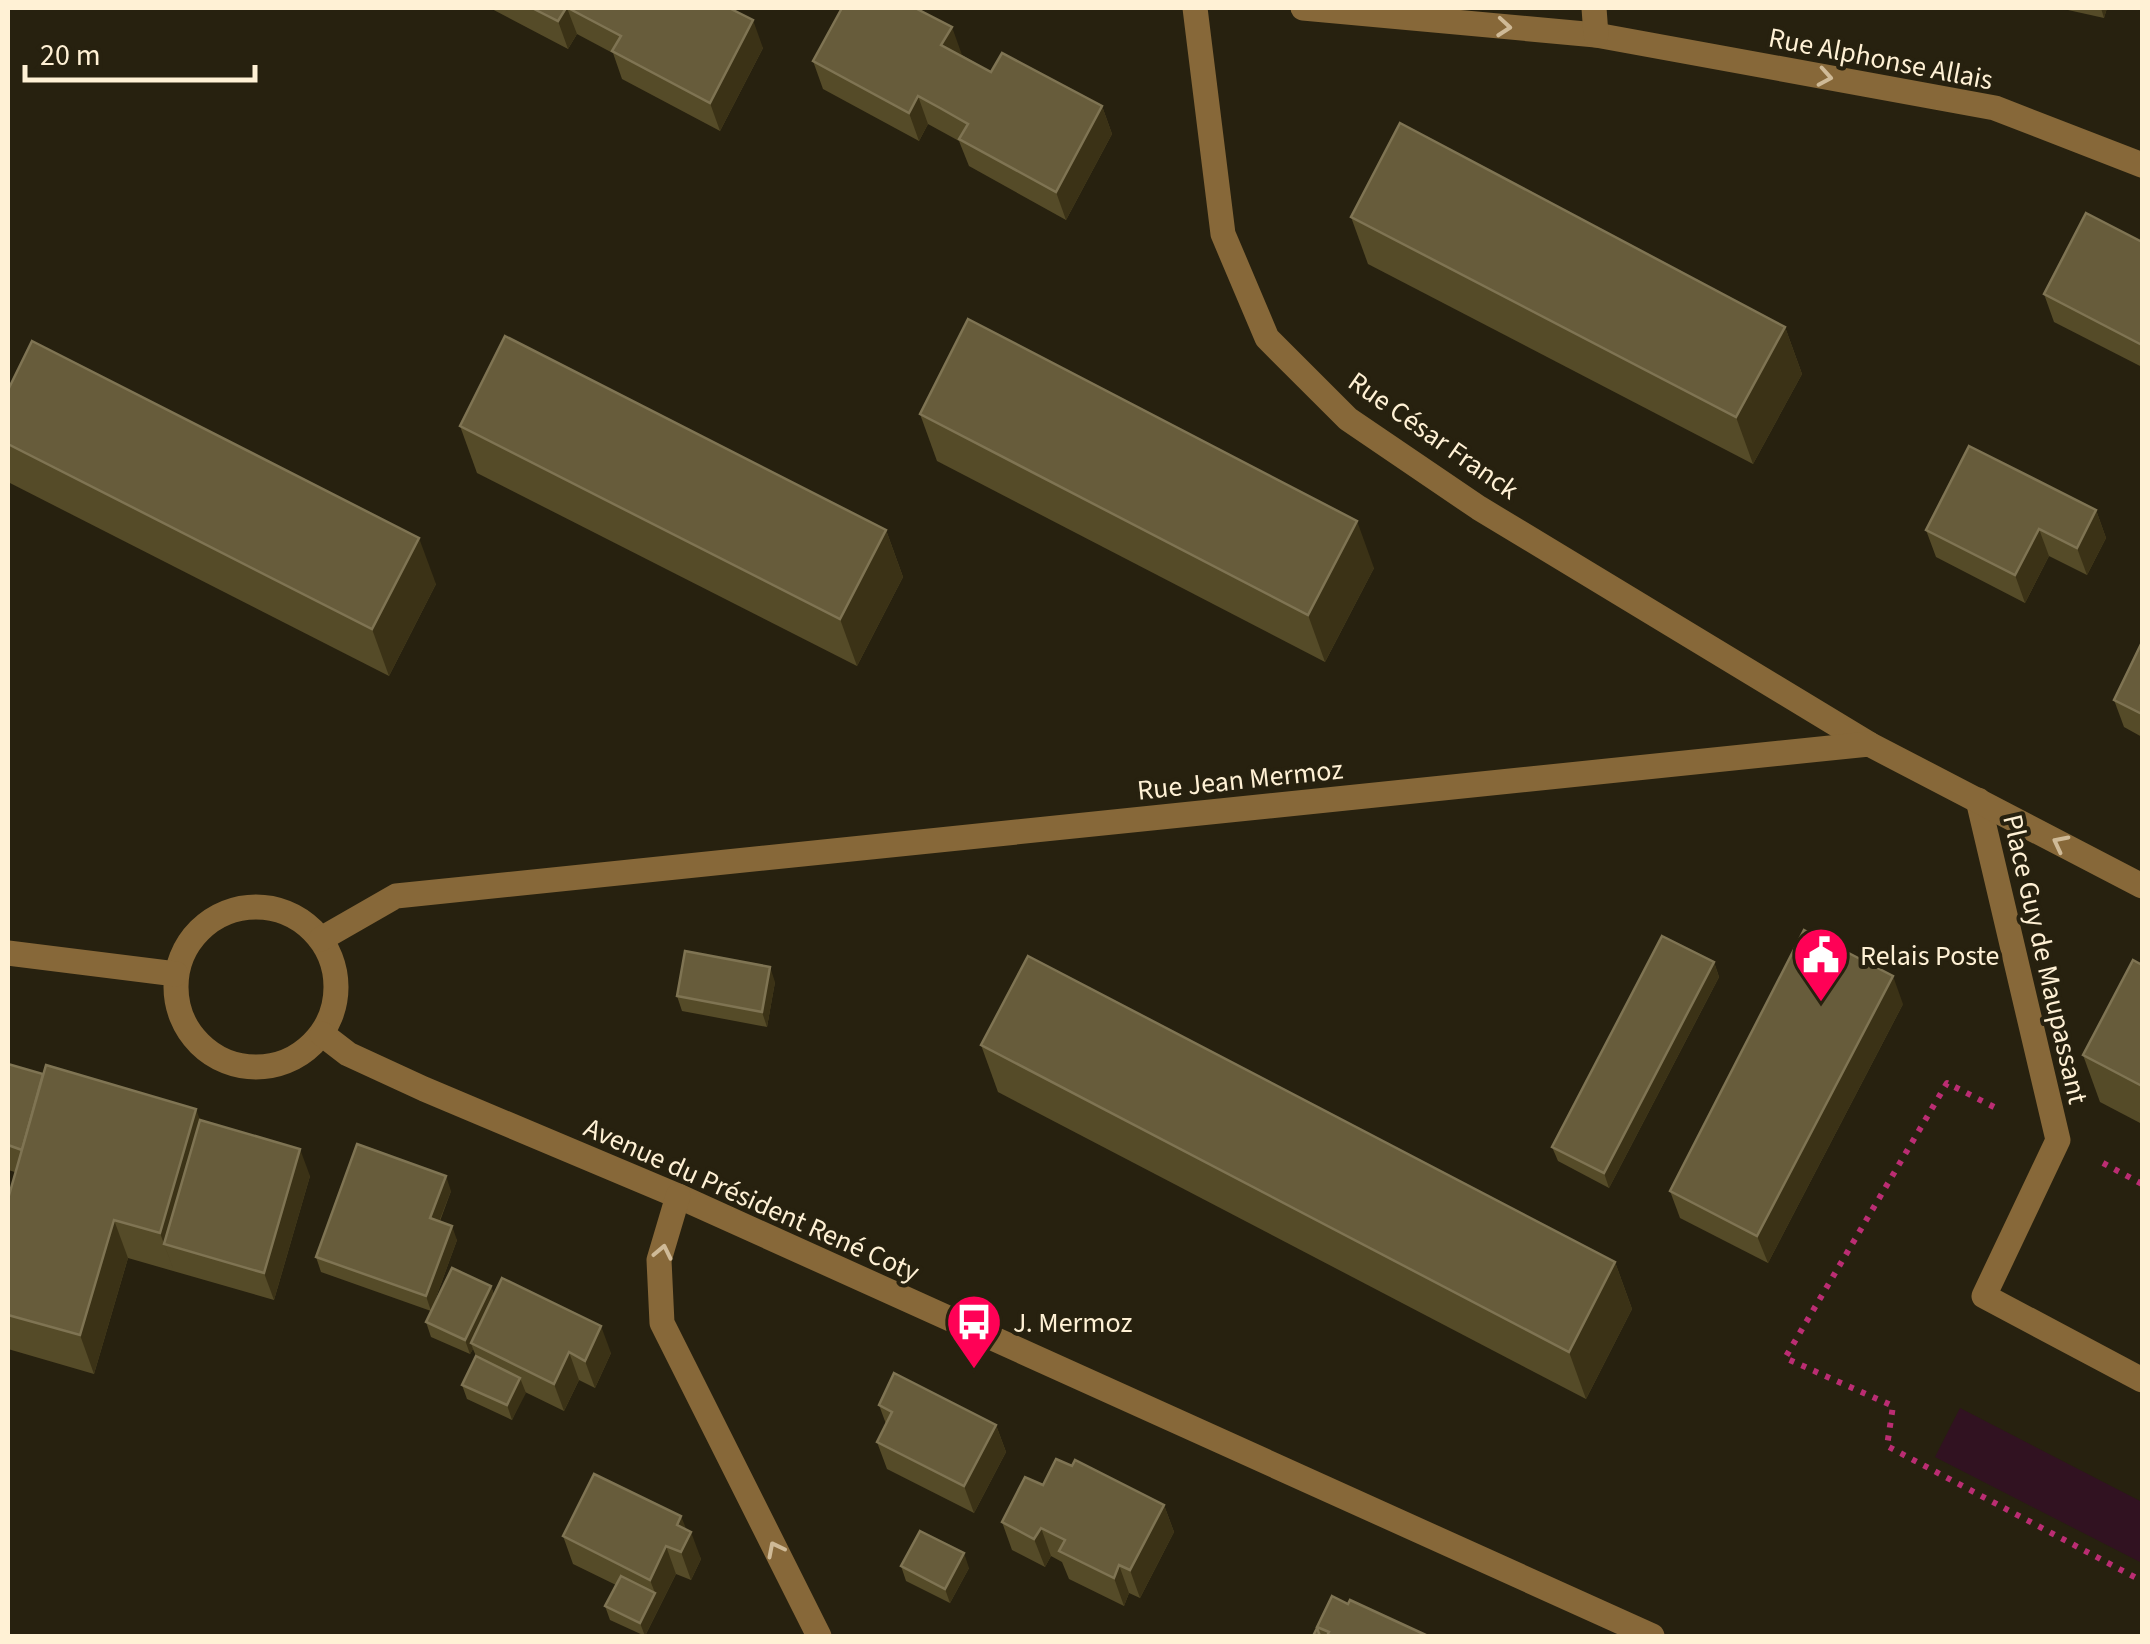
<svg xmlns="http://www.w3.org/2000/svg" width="2150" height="1644" viewBox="0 0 2150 1644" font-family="'Source Sans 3',sans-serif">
  <rect width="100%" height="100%" fill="#27210f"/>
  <!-- green -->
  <polygon fill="#311221" points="1960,1408 2142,1502 2142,1563 1935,1457"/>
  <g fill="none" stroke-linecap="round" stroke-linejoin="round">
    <!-- path -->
    <g stroke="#bb2d73" stroke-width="6" stroke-dasharray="5 8" stroke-linecap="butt">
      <polyline points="1994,1107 1947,1083 1785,1358 1893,1406 1887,1446 2142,1581"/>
      <polyline points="2103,1163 2142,1184"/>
    </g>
    <!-- minor -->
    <g stroke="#876839" stroke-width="25">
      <polyline points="1195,8 1223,234 1267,338 1348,419 1479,508 1869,744"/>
      <polyline points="1303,8 1596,35 1995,108 2142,165"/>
      <polyline points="1594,8 1596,35"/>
      <polyline points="1978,800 2058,1140 1984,1296 2142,1380"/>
      <circle cx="256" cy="987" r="80"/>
      <polyline points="321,939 396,896 1869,744 2142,886"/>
      <polyline points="8,953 176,974"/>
      <polyline points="322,1034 348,1054 424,1089 678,1196 1652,1636"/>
      <polyline points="678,1196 659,1260 662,1323 819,1636"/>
    </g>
  </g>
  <!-- wall -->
  <g fill="#554b28">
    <polygon points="490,8 729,8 763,48 720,131 622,79 613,53 607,50 577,34 568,49"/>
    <polygon points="2059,8 2107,8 2104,18"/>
    <polygon points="962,55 991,72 1102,106 1112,134 1066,220 969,166 959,141 928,124 919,141 823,89 813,61"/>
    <polygon points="1351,217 1785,327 1802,374 1753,464 1368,264"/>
    <polygon points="2142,242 2142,367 2054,322 2044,294"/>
    <polygon points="8,390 436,584 389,676 8,482"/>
    <polygon points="920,414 1374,568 1325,662 937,461"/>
    <polygon points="460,426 886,530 903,577 857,666 477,473"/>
    <polygon points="2096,510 2106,538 2087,575 2049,556 2025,603 1936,557 1926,530"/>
    <polygon points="2142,642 2142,737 2124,727 2114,700"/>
    <polygon points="1714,962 1719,977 1609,1188 1558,1161 1552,1147"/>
    <polygon points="2142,965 2142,1124 2100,1102 2083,1055"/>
    <polygon points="775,982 767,1027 682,1011 677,996"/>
    <polygon points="1903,1004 1768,1263 1680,1218 1670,1191"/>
    <polygon points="981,1045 1615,1262 1632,1309 1586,1399 998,1092"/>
    <polygon points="8,1064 200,1120 310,1176 274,1300 128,1258 94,1374 8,1349 8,1199 15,1172 8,1170 8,1173"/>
    <polygon points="451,1191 440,1221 457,1240 431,1311 321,1272 316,1257"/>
    <polygon points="491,1286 494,1295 611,1353 595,1388 579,1380 564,1411 525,1392 512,1420 467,1399 462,1385 476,1356 473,1349 470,1354 431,1337 426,1322"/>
    <polygon points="879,1405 996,1425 1006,1452 974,1513 887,1469 877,1442 886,1424"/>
    <polygon points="1072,1466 1164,1505 1174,1532 1140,1598 1129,1593 1124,1606 1069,1579 1062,1562 1051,1556 1045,1567 1012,1550 1002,1522 1043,1485"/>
    <polygon points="686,1529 701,1559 691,1580 676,1574 645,1636 610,1620 605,1606 616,1585 573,1564 563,1536"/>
    <polygon points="901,1566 969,1568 950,1603 906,1581"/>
    <polygon points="1332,1596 1348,1604 1428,1636 1313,1636"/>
  </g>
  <!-- shaded-wall -->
  <g fill="#3b3216">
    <polygon points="567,8 577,34 568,49 558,21"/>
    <polygon points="2101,8 2107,8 2104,18"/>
    <polygon points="753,20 763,48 720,131 710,103"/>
    <polygon points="952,27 962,55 951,73 941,45"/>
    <polygon points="918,96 928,124 919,141 909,113"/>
    <polygon points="1102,106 1112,134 1066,220 1056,192"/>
    <polygon points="1785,327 1802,374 1753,464 1736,417"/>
    <polygon points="2096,510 2106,538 2087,575 2077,548"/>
    <polygon points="1357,521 1374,568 1325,662 1308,615"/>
    <polygon points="2039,529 2049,556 2025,603 2015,575"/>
    <polygon points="886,530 903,577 857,666 840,619"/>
    <polygon points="419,538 436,584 389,676 372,629"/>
    <polygon points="1714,962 1719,977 1609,1188 1604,1173"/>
    <polygon points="770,967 775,982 767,1027 762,1012"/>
    <polygon points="1893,976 1903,1004 1768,1263 1757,1236"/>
    <polygon points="196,1109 210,1147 164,1244 174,1271 160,1233"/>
    <polygon points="300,1149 310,1176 274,1300 264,1273"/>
    <polygon points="446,1176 451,1191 435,1232 430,1218"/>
    <polygon points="114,1220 128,1258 94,1374 80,1335"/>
    <polygon points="452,1226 457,1240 431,1311 426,1296"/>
    <polygon points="1615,1262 1632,1309 1586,1399 1569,1352"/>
    <polygon points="491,1286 496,1301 471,1343 473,1349 470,1354 465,1340"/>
    <polygon points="601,1326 611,1353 595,1388 585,1361"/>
    <polygon points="569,1352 579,1380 564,1411 554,1384"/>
    <polygon points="520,1378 526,1393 512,1420 507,1405"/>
    <polygon points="996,1425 1006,1452 974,1513 964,1486"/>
    <polygon points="1164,1505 1174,1532 1140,1598 1130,1570"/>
    <polygon points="681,1516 689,1536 691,1532 701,1559 691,1580 681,1552 677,1525"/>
    <polygon points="1041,1528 1051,1556 1045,1567 1034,1539"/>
    <polygon points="666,1546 676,1574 645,1636 640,1623 655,1593 650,1580"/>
    <polygon points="964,1553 969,1568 950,1603 945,1589"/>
    <polygon points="1119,1565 1129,1593 1124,1606 1114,1578"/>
  </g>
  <!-- building -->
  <g fill="#675c3b" stroke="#7f7453" stroke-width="2.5">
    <polygon points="532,8 566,8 558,21"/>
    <polygon points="568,8 729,8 753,20 710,103 612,51 621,36"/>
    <polygon points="842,8 915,8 952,27 941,45 991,72 1002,53 1102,106 1056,192 959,139 968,124 940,108 918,96 909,113 813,61"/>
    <polygon points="1400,123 1785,327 1736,417 1351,217"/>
    <polygon points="2086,213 2142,242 2142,345 2044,294"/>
    <polygon points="968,319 1357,521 1308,615 920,414"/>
    <polygon points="505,336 886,530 840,619 460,426"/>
    <polygon points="32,341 419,538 372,629 8,444 8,390"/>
    <polygon points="1969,446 2096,510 2077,548 2039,529 2015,575 1926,530"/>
    <polygon points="2142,642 2142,714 2114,700"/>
    <polygon points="1804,930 1893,976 1757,1236 1670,1191"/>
    <polygon points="1662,936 1714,962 1604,1173 1552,1147"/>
    <polygon points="685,951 770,967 762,1012 677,996"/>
    <polygon points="1028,956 1615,1262 1569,1352 981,1045"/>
    <polygon points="2133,960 2142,965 2142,1086 2083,1055"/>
    <polygon points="8,1064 43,1074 22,1150 8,1145"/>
    <polygon points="46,1065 196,1109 160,1233 114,1220 80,1335 8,1315 8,1199"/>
    <polygon points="200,1120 300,1149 264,1273 164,1244"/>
    <polygon points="357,1144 446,1176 430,1218 452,1226 426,1296 316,1257"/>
    <polygon points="452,1268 491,1286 465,1340 426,1322"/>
    <polygon points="502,1278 601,1326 585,1361 569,1352 554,1384 471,1343"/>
    <polygon points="476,1356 520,1378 507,1405 462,1385"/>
    <polygon points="894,1373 996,1425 964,1486 877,1442 892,1412 879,1405"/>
    <polygon points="1056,1459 1072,1466 1075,1460 1164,1505 1130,1570 1119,1565 1114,1578 1059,1551 1065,1540 1041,1528 1034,1539 1002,1522 1025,1477 1043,1485"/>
    <polygon points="594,1474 681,1516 677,1525 691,1532 681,1552 666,1546 650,1580 563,1536"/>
    <polygon points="920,1531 964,1553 945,1589 901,1566"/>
    <polygon points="621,1576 655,1593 640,1623 605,1606"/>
    <polygon points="1332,1596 1348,1604 1350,1600 1428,1636 1327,1636 1329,1632 1317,1627"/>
    <polygon points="1317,1628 1320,1636 1313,1636"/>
  </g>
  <!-- one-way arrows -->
  <defs><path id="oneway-chevron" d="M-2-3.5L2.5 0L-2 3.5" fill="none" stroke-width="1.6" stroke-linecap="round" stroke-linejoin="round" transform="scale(2.5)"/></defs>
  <g stroke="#cfba97">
    <use href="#oneway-chevron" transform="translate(1504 27) rotate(5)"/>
    <use href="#oneway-chevron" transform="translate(1825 77) rotate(10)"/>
    <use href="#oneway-chevron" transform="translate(2060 843) rotate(-153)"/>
    <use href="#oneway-chevron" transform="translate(663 1252) rotate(-78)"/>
    <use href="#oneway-chevron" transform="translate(775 1549) rotate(-117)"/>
  </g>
  <!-- icons -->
  <defs>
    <g id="civic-pin" transform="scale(2.875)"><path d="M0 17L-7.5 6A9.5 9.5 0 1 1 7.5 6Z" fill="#ff0156" stroke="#27210f"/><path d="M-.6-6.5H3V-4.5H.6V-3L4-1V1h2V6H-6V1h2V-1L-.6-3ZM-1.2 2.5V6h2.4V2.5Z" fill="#fff"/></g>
    <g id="bus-pin" transform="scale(2.875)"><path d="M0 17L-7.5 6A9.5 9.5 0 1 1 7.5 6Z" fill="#ff0156" stroke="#27210f"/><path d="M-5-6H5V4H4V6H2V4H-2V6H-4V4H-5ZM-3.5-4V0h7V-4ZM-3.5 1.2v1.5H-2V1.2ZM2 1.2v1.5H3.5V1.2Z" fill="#fff"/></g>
  </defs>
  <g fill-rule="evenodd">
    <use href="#civic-pin" x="1821" y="955"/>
    <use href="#bus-pin" x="974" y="1322"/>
  </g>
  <g text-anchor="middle" stroke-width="8" stroke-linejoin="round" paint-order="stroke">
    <!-- street labels -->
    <g font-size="28" fill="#fff1d5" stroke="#27210f">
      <text transform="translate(1881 58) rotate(11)" y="10">Rue Alphonse Allais</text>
      <text transform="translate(1434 435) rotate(35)" y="10">Rue César Franck</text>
      <text transform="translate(1240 779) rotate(-6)" y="10">Rue Jean Mermoz</text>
      <text transform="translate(2046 959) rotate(77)" y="10">Place Guy de Maupassant</text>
      <text transform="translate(752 1199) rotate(24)" y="10">Avenue du Président René Coty</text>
    </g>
    <!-- poi labels -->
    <g font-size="28" fill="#fff1d5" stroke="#27210f" text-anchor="start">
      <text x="1860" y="965">Relais Poste</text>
      <text x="1013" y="1332">J. Mermoz</text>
    </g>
  </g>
  <!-- border -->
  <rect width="2150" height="1644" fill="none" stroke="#fff1d5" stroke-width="20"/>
  <!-- scale -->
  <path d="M25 65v15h230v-15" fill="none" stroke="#fff1d5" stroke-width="5"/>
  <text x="40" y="65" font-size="30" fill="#fff1d5" stroke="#27210f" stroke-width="8" paint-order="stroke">20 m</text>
</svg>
